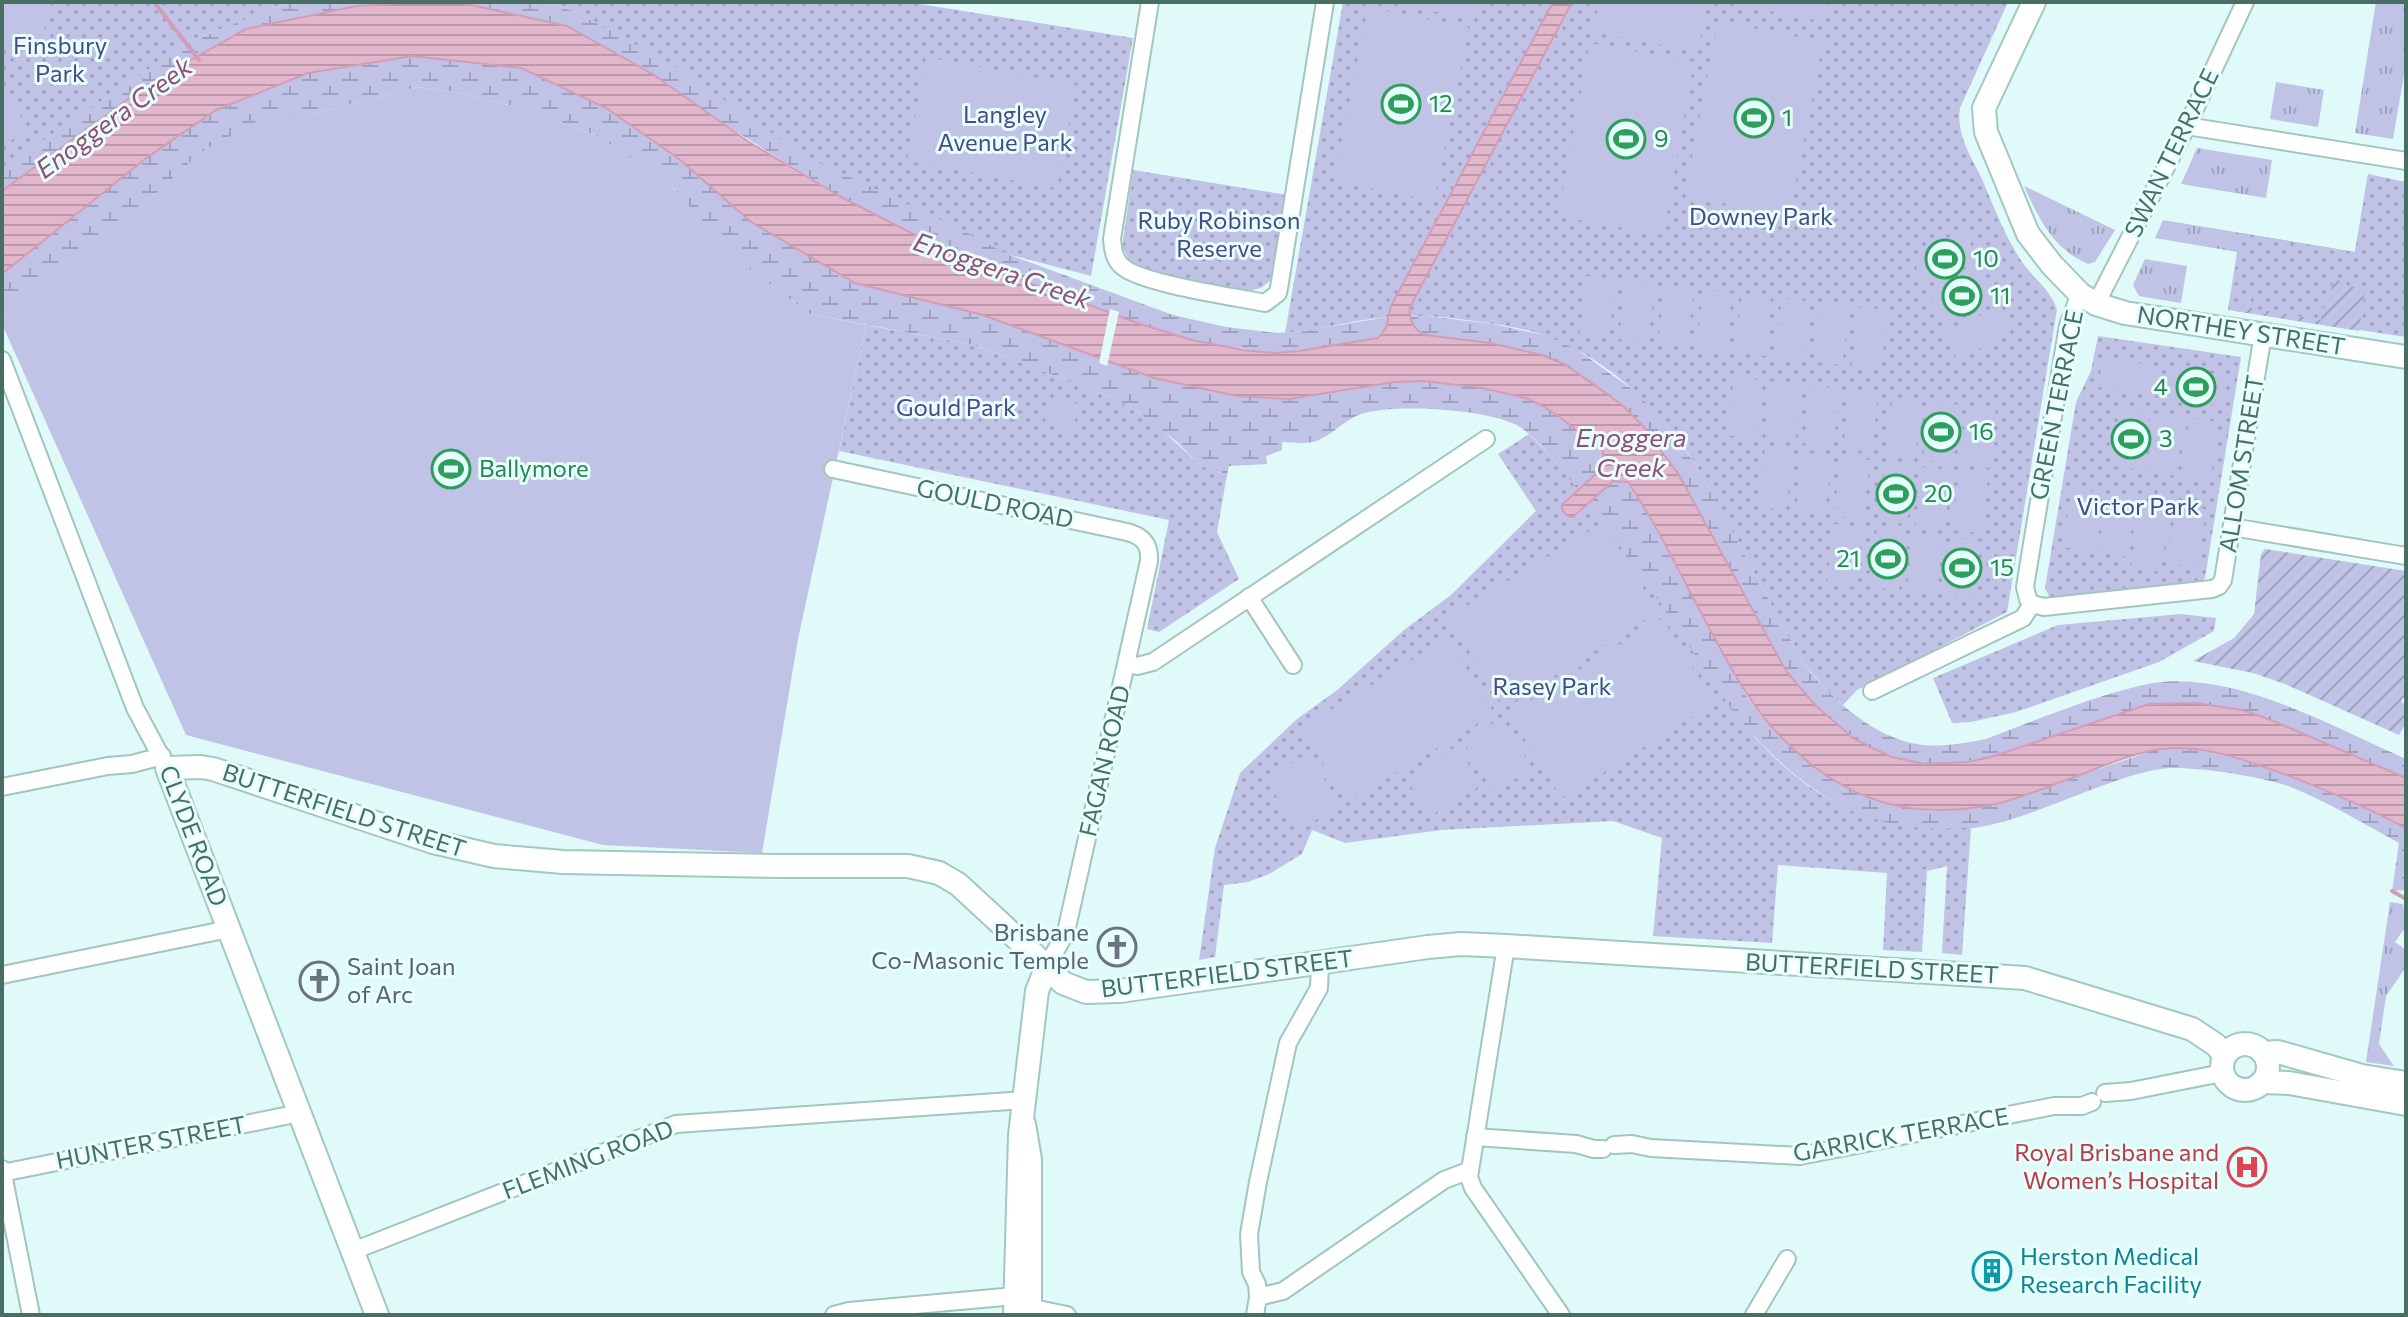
<svg xmlns="http://www.w3.org/2000/svg" width="2408" height="1317" viewBox="0 0 2408 1317" font-family="Commissioner,sans-serif">
  <defs>
    <pattern id="grass-tufts" width="24" height="20" patternUnits="userSpaceOnUse" patternTransform="scale(2)"><rect width="24" height="20" fill="#c0c2e6"/><path d="M3 7l-1-3M5 7V3M7 7l1-3M15 17l-1-3M17 17v-4M19 17l1-3" fill="none" stroke="#9ea2be"/></pattern>
    <pattern id="wetland-marsh" width="20" height="14" patternUnits="userSpaceOnUse" patternTransform="scale(2)"><rect width="20" height="14" fill="#c0c2e6"/><path d="M1 5h8M5 5V1M11 12h8M15 12V8" fill="none" stroke="#9ea2be"/></pattern>
    <pattern id="park-dots" width="8" height="8" patternUnits="userSpaceOnUse" patternTransform="scale(2)"><rect width="8" height="8" fill="#c0c2e6"/><path d="M2 2h.1M6 6h.1" fill="none" stroke="#9ea2be" stroke-width="1.8" stroke-linecap="round"/></pattern>
    <pattern id="garden-furrows" width="10" height="10" patternUnits="userSpaceOnUse" patternTransform="scale(2)"><rect width="10" height="10" fill="#c0c2e6"/><path d="M-1 1l2-2M0 10L10 0M9 11l2-2" fill="none" stroke="#9ea2be"/></pattern>
    <pattern id="water-rules" width="6" height="5" patternUnits="userSpaceOnUse" patternTransform="scale(2)"><rect width="6" height="5" fill="#e2b7cc"/><path d="M0 2.5h6" fill="none" stroke="#b999a9"/></pattern>
  </defs>
  <rect width="100%" height="100%" fill="#e0fafa"/>
  <!-- grass -->
  <g fill="url(#grass-tufts)">
    <polygon points="2376,2 2406,2 2406,63 2393,139 2355,133"/>
    <polygon points="2276,82 2324,90 2318,127 2270,119"/>
    <polygon points="2197,148 2272,160 2266,198 2181,184"/>
    <polygon points="2368,174 2373,248 2228,310 2237,252 2155,238 2163,220 2355,252"/>
    <path d="M2024,186L2115,230L2095,262L2088,264C2053,249 2039,219 2024,186Z"/>
    <polygon points="2145,259 2187,266 2181,303 2139,296 2133,285"/>
    <polygon points="2390,902 2403,904 2406,926 2395,942 2406,950 2406,967 2386,996 2379,1044 2394,1066 2366,1062"/>
  </g>
  <!-- wetland -->
  <g fill="url(#wetland-marsh)">
    <polygon points="288,2 413,2 357,6 196,56 151,83 2,191 2,168 189,42"/>
    <path d="M457,2H543L574,11L673,64L1007,254L1173,315L1226,327L1276,333L1296,332L1388,317L1426,316L1493,324L1548,336L1575,348L1633,390L1657,413L1696,465L1802,661C1832,699 1873,739 1923,745C1944,747 1965,743 1986,739C2037,720 2090,697 2143,685C2228,666 2330,726 2406,759V778L2271,720L2242,710L2196,703L2149,704L1991,757L1945,765L1909,762L1872,748L1853,738L1815,705L1786,671L1679,475L1661,448L1621,404L1588,380L1542,355L1490,343L1426,335L1275,353L1222,346L1167,334L1000,272L917,236L841,197L567,26Z"/>
    <path d="M412,56L521,68L606,108L855,283L983,315L1154,378L1237,395L1289,399L1394,382L1424,381L1482,388L1526,398L1543,406L1591,439L1609,457L1639,499L1747,697L1764,719L1801,755L1920,810L1948,811L2003,802L2157,749H2193L2230,755L2327,790L2356,802L2406,828V890L2392,891L2399,843C2364,824 2328,802 2291,787C2264,777 2200,767 2171,768C2138,769 2082,794 2049,806C2036,811 2023,816 2009,820C1889,855 1803,798 1730,708L1560,466C1547,453 1535,437 1520,427C1491,409 1394,403 1361,414C1346,419 1334,433 1319,440C1309,445 1294,442 1282,442V450L1266,456L1267,464L1229,466L1227,475L1201,466L1176,441L1138,412L1113,398L974,345L810,314L733,257L668,182L595,135L521,108L460,93L418,87L312,114L268,116L201,152L116,231L60,276L2,316V274L145,159L216,110L308,73Z"/>
  </g>
  <!-- park -->
  <g fill="url(#park-dots)">
    <polygon points="2,2 288,2 189,42 2,168"/>
    <polygon points="543,2 907,2 1133,38 1091,276 1007,254 954,226 805,156 672,64 574,11"/>
    <path d="M1343,2H2008L1960,108C1956,135 1971,156 1982,179C1994,207 2004,234 2020,259C2033,279 2048,286 2057,309L2007,612L1857,690L1843,705L1828,691L1802,661L1696,465C1660,411 1613,362 1551,338C1529,329 1503,325 1480,322C1449,317 1418,314 1388,317C1353,320 1320,330 1285,333Z"/>
    <polygon points="1133,170 1287,195 1271,280 1261,288 1245,292 1143,271 1130,262 1122,247"/>
    <polygon points="2368,174 2406,182 2406,337 2228,310 2241,233 2355,252"/>
    <polygon points="866,325 974,345 1113,398 1138,412 1161,429 1201,466 1227,475 1217,532 1239,579 1159,632 1147,629 1169,520 839,451"/>
    <polygon points="2098,336 2241,357 2205,578 2199,586 2056,599 2049,596 2045,588 2076,402 2091,371"/>
    <path d="M1529,434L1560,466L1578,490L1562,505L1576,516L1588,504C1623,547 1653,592 1684,638C1700,662 1715,687 1732,709C1792,789 1868,839 1971,827L1962,955L1942,953L1947,866L1927,871L1922,952L1883,950L1887,873L1778,865L1772,943L1653,936L1662,838L1613,821L1441,830L1345,843L1312,830L1302,854L1269,874L1248,882L1224,885L1215,957L1199,960L1215,848L1240,773L1297,719L1336,691L1404,630L1451,595L1536,511L1498,454Z"/>
    <polygon points="2181,614 2216,618 2214,631 2159,662 2016,712 1971,722 1952,723 1933,678 2058,625"/>
  </g>
  <!-- garden -->
  <g fill="url(#garden-furrows)">
    <polygon points="2335,277 2342,284 2363,290 2364,295 2359,331 2235,311 2237,304 2251,298 2250,308 2321,320 2323,307 2328,308 2333,280"/>
    <polygon points="2265,549 2406,571 2406,694 2401,701 2406,706 2406,723 2399,735 2285,684 2253,673 2193,661 2234,638 2254,614 2261,554"/>
  </g>
  <!-- pitch -->
  <g fill="#c0c2e6">
    <polygon points="2,2 52,2 38,52 2,42"/>
    <polygon points="1390,2 1478,2 1474,20"/>
    <polygon points="1599,2 1707,2 1698,52 1593,32"/>
    <polygon points="1725,2 1829,2 1825,22"/>
    <polygon points="1368,7 1469,28 1434,201 1334,181"/>
    <polygon points="1718,21 1823,42 1789,216 1685,195"/>
    <polygon points="1590,43 1694,62 1663,235 1558,216"/>
    <polygon points="926,57 1076,85 1057,188 907,161"/>
    <polygon points="2,86 29,129 2,146"/>
    <polygon points="418,87 460,93 521,108 595,135 668,182 733,257 810,314 866,325 798,639 762,853 603,845 186,735 2,324 2,316 60,276 116,231 201,152 268,115 312,114"/>
    <polygon points="1966,233 1978,261 1924,285 1912,258"/>
    <polygon points="1982,270 1995,298 1941,322 1928,294"/>
    <polygon points="1587,276 1616,279 1609,338 1580,334"/>
    <polygon points="1626,280 1655,284 1648,343 1619,339"/>
    <polygon points="1665,285 1694,288 1687,347 1658,344"/>
    <polygon points="1703,289 1732,293 1726,352 1697,349"/>
    <polygon points="1742,294 1771,297 1765,356 1736,353"/>
    <polygon points="1782,298 1810,302 1804,361 1775,358"/>
    <polygon points="1820,303 1849,306 1842,365 1814,362"/>
    <polygon points="1859,307 1888,310 1881,370 1852,366"/>
    <polygon points="1999,307 2011,334 1957,359 1945,331"/>
    <polygon points="2103,357 2162,367 2157,396 2098,387"/>
    <polygon points="2169,368 2228,377 2223,407 2165,397"/>
    <polygon points="1734,377 1763,380 1756,439 1727,435"/>
    <polygon points="1772,381 1801,384 1795,443 1765,440"/>
    <polygon points="1811,385 1840,389 1833,448 1804,444"/>
    <polygon points="1850,390 1878,393 1872,452 1843,449"/>
    <polygon points="1054,396 1080,405 1071,431 1045,422"/>
    <polygon points="1893,397 1922,400 1915,459 1886,455"/>
    <polygon points="1930,401 1959,405 1952,463 1923,460"/>
    <polygon points="1967,406 1996,409 1989,468 1960,464"/>
    <polygon points="2121,407 2150,412 2141,470 2111,466"/>
    <polygon points="2156,413 2185,417 2176,476 2146,471"/>
    <polygon points="2190,418 2219,422 2210,481 2180,477"/>
    <polygon points="1765,448 1793,451 1786,510 1758,507"/>
    <polygon points="1803,452 1832,456 1825,515 1796,511"/>
    <polygon points="1841,457 1870,460 1863,519 1834,516"/>
    <polygon points="1885,463 1914,466 1907,524 1878,521"/>
    <polygon points="1922,467 1951,470 1944,529 1915,525"/>
    <polygon points="1959,472 1988,475 1981,533 1952,530"/>
    <polygon points="2072,488 2102,493 2092,551 2063,547"/>
    <polygon points="2107,494 2136,498 2127,557 2098,552"/>
    <polygon points="2177,504 2206,509 2197,568 2167,563"/>
    <polygon points="2140,508 2170,513 2160,572 2131,567"/>
    <polygon points="1603,523 1658,612 1504,707 1448,617"/>
    <polygon points="1834,524 1863,528 1856,587 1827,583"/>
    <polygon points="1877,528 1906,532 1899,590 1870,587"/>
    <polygon points="1914,533 1943,536 1936,595 1907,591"/>
    <polygon points="1951,537 1980,541 1973,599 1944,596"/>
    <polygon points="1662,618 1715,703 1562,798 1509,714"/>
    <polygon points="1448,638 1494,713 1347,803 1301,728"/>
    <polygon points="1502,718 1533,769 1493,792 1463,741"/>
    <polygon points="1457,746 1481,785 1430,816 1406,778"/>
    <polygon points="1308,753 1340,805 1298,831 1266,779"/>
  </g>
  <!-- water -->
  <path fill="url(#water-rules)" stroke="#d39db7" stroke-width="2" d="M413,2H457L567,26L654,75L749,142L841,197L917,236L1000,272L1140,324L1192,340L1243,350L1275,353L1299,351L1378,338L1386,328L1391,306L1399,291L1553,2H1572L1410,307C1408,319 1414,331 1426,335L1490,343L1542,355L1566,365L1621,404L1643,426L1679,475L1786,671L1815,705L1853,738L1872,748L1892,757L1924,764L1967,762L1991,757L2149,704L2196,703L2242,710L2271,720L2406,778V828C2366,807 2326,790 2284,774C2247,761 2212,747 2173,748C2141,749 2109,764 2080,775C2054,784 2027,796 2000,803C1911,823 1843,801 1780,736C1751,706 1733,672 1713,635C1685,584 1660,530 1628,482L1613,481L1573,517C1567,517 1561,511 1562,505L1600,470L1603,464V451L1561,418L1543,406L1526,398L1482,388L1424,381L1394,382L1289,399L1237,396L1154,378L983,315L855,283L751,222L679,159L606,108L521,68L412,56L308,73L216,110L145,159L2,274V191L150,83L246,29L357,6Z"/>
  <!-- pier -->
  <polygon fill="#e0fafa" points="1110,309 1119,312 1107,366 1099,363"/>
  <g fill="none" stroke-linecap="round" stroke-linejoin="round">
    <!-- stream -->
    <g stroke="#d39db7" stroke-width="4">
      <polyline points="154,2 199,60"/>
      <polyline points="2392,891 2406,899"/>
    </g>
    <!-- street casing -->
    <g stroke="#a3c5bf" stroke-width="20">
      <g id="street">
        <path d="M1150,2L1112,239C1113,250 1114,260 1123,267C1143,284 1236,297 1265,303L1278,293L1280,282L1325,2"/>
        <polyline points="2187,126 2406,161"/>
        <polyline points="2096,304 2187,126 2245,2"/>
        <polyline points="2,360 135,708 167,768"/>
        <path d="M833,469L1127,532C1143,536 1150,544 1149,561L1066,932L1047,966"/>
        <polyline points="2232,527 2406,556"/>
        <polyline points="1249,597 1293,665"/>
        <polyline points="2032,604 2044,607 2212,589 2219,586 2223,580 2263,334"/>
        <polyline points="2032,604 2028,599 2025,587 2068,325 2080,294"/>
        <polyline points="1127,664 1137,666 1153,662 1486,439"/>
        <polyline points="1872,691 2023,618 2032,604"/>
        <polyline points="2,787 108,766 132,764 162,756"/>
        <polyline points="1506,946 1469,1177 1473,1188 1561,1315"/>
        <polyline points="2,975 229,929"/>
        <polyline points="2105,1093 2131,1091 2222,1073"/>
        <polyline points="1027,1124 1033,1159 1033,1315"/>
        <polyline points="1475,1137 1576,1144 1594,1149 1603,1149"/>
        <polyline points="1614,1145 1632,1144 1651,1148 1800,1156 2054,1106 2082,1106 2092,1102"/>
        <polyline points="2,1169 31,1315"/>
        <polyline points="2,1173 300,1113"/>
        <polyline points="353,1251 676,1124 1024,1100"/>
        <polyline points="1258,1297 1283,1291 1444,1180 1468,1171"/>
        <polyline points="1033,1308 1067,1315"/>
        <polyline points="834,1315 849,1311 1015,1296"/>
        <polyline points="1255,1315 1258,1297 1257,1284 1251,1272 1249,1234 1258,1182 1288,1043 1319,988 1320,963"/>
        <polyline points="1754,1315 1787,1259"/>
      </g>
    </g>
    <!-- secondary casing -->
    <g stroke="#a1c8c1" stroke-width="26">
      <g id="secondary">
        <polyline points="2034,2 1984,108 1986,132 2028,234 2052,265 2080,294 2096,304 2125,313 2406,357"/>
        <circle cx="2245" cy="1067" r="23"/>
        <polyline points="2263,1053 2278,1052 2362,1076 2406,1083"/>
        <polyline points="2262,1082 2289,1083 2406,1104"/>
        <polyline points="377,1315 167,768 201,767 213,769 433,842 494,856 563,862 780,866 908,866 939,873 958,884 1026,947 1063,983 1086,992 1120,991 1428,947 1461,944 1506,946 2025,978 2192,1029 2216,1045 2224,1055"/>
        <polyline points="1015,1315 1020,1135 1037,991 1047,966"/>
      </g>
    </g>
    <!-- street -->
    <use href="#street" stroke="#fff" stroke-width="16"/>
    <!-- secondary -->
    <use href="#secondary" stroke="#fff" stroke-width="22"/>
  </g>
  <!-- icons -->
  <defs>
    <g id="stadium-ring" transform="scale(2)"><circle r="9.5" fill="#e6fefd" stroke="#2e9e5b" stroke-width="1.5"/><path d="M0-5a6.5 5 0 1 0 0 10a6.5 5 0 1 0 0-10ZM-3.5-1.8h7v3.6h-7Z" fill="#2e9e5b"/></g>
    <g id="church-ring" transform="scale(2)"><circle r="9.5" fill="#e6fefd" stroke="#6b7280" stroke-width="1.5"/><path d="M-1.2-6h2.4v3.5h3.3v2.4h-3.3V6h-2.4V-.1h-3.3v-2.4h3.3Z" fill="#6b7280"/></g>
    <g id="hospital-ring" transform="scale(2)"><circle r="9.5" fill="#e6fefd" stroke="#e0444e" stroke-width="1.5"/><path d="M-5-5h3v3.5h4V-5h3V5h-3V1.5h-4V5h-3Z" fill="#e0444e"/></g>
    <g id="building-ring" transform="scale(2)"><circle r="9.5" fill="#e6fefd" stroke="#0f9aa8" stroke-width="1.5"/><path d="M-4-6H4V6H1V3H-1V6H-4ZM-2.5-4.3h1.7v1.8h-1.7ZM.8-4.3h1.7v1.8H.8ZM-2.5-1h1.7V.8h-1.7ZM.8-1h1.7V.8H.8Z" fill="#0f9aa8"/></g>
  </defs>
  <g fill-rule="evenodd">
    <use href="#stadium-ring" x="1401" y="104"/>
    <use href="#stadium-ring" x="1754" y="118"/>
    <use href="#stadium-ring" x="1626" y="139"/>
    <use href="#stadium-ring" x="1945" y="259"/>
    <use href="#stadium-ring" x="1962" y="296"/>
    <use href="#stadium-ring" x="2196" y="387"/>
    <use href="#stadium-ring" x="1941" y="432"/>
    <use href="#stadium-ring" x="2131" y="439"/>
    <use href="#stadium-ring" x="451" y="469"/>
    <use href="#stadium-ring" x="1896" y="494"/>
    <use href="#stadium-ring" x="1888" y="559"/>
    <use href="#stadium-ring" x="1962" y="568"/>
    <use href="#church-ring" x="1117" y="947"/>
    <use href="#church-ring" x="319" y="981"/>
    <use href="#hospital-ring" x="2247" y="1167"/>
    <use href="#building-ring" x="1992" y="1271"/>
  </g>
  <g text-anchor="middle" stroke-width="6" stroke-linejoin="round" paint-order="stroke">
    <!-- park labels -->
    <g font-size="24" fill="#4c4880" stroke="#e6fefd">
      <text x="60" y="54">Finsbury<tspan x="60" dy="28">Park</tspan></text>
      <text x="1005" y="123">Langley<tspan x="1005" dy="28">Avenue Park</tspan></text>
      <text x="1761" y="225">Downey Park</text>
      <text x="1219" y="229">Ruby Robinson<tspan x="1219" dy="28">Reserve</tspan></text>
      <text x="956" y="416">Gould Park</text>
      <text x="2138" y="515">Victor Park</text>
      <text x="1552" y="695">Rasey Park</text>
    </g>
    <!-- leisure labels -->
    <g font-size="24" fill="#27864d" stroke="#e6fefd" text-anchor="start">
      <text x="1429" y="112">12</text>
      <text x="1782" y="126">1</text>
      <text x="1654" y="147">9</text>
      <text x="1973" y="267">10</text>
      <text x="1990" y="304">11</text>
      <text x="2168" y="395" text-anchor="end">4</text>
      <text x="1969" y="440">16</text>
      <text x="2159" y="447">3</text>
      <text x="479" y="477">Ballymore</text>
      <text x="1924" y="502">20</text>
      <text x="1860" y="567" text-anchor="end">21</text>
      <text x="1990" y="576">15</text>
    </g>
    <!-- street labels -->
    <g font-size="24" fill="#496f65" stroke="#e6fefd">
      <text transform="translate(2172 153) rotate(-64)" y="8">SWAN TERRACE</text>
      <text transform="translate(2241 331) rotate(9)" y="8">NORTHEY STREET</text>
      <text transform="translate(2057 405) rotate(-79)" y="8">GREEN TERRACE</text>
      <text transform="translate(2242 464) rotate(-81)" y="8">ALLOM STREET</text>
      <text transform="translate(995 504) rotate(12)" y="8">GOULD ROAD</text>
      <text transform="translate(1105 761) rotate(-77)" y="8">FAGAN ROAD</text>
      <text transform="translate(344 811) rotate(18)" y="8">BUTTERFIELD STREET</text>
      <text transform="translate(193 836) rotate(69)" y="8">CLYDE ROAD</text>
      <text transform="translate(1872 969) rotate(3)" y="8">BUTTERFIELD STREET</text>
      <text transform="translate(1227 974) rotate(-7)" y="8">BUTTERFIELD STREET</text>
      <text transform="translate(1901 1135) rotate(-10)" y="8">GARRICK TERRACE</text>
      <text transform="translate(151 1143) rotate(-11)" y="8">HUNTER STREET</text>
      <text transform="translate(588 1160) rotate(-21)" y="8">FLEMING ROAD</text>
    </g>
    <!-- worship labels -->
    <g font-size="24" fill="#5b616d" stroke="#e6fefd" text-anchor="end">
      <text x="1089" y="941">Brisbane<tspan x="1089" dy="28">Co-Masonic Temple</tspan></text>
      <text x="347" y="975" text-anchor="start">Saint Joan<tspan x="347" dy="28">of Arc</tspan></text>
    </g>
    <!-- health labels -->
    <g font-size="24" fill="#be3a42" stroke="#e6fefd" text-anchor="end">
      <text x="2219" y="1161">Royal Brisbane and<tspan x="2219" dy="28">Women’s Hospital</tspan></text>
    </g>
    <!-- culture labels -->
    <g font-size="24" fill="#0d838f" stroke="#e6fefd" text-anchor="start">
      <text x="2020" y="1265">Herston Medical<tspan x="2020" dy="28">Research Facility</tspan></text>
    </g>
    <!-- water labels -->
    <g font-size="26" font-style="italic" fill="#964e70" stroke="#e6fefd">
      <text transform="translate(114 118) rotate(-36)" y="9">Enoggera Creek</text>
      <text transform="translate(1002 271) rotate(19)" y="9">Enoggera Creek</text>
      <text x="1631" y="447">Enoggera<tspan x="1631" dy="30">Creek</tspan></text>
    </g>
  </g>
  <!-- border -->
  <rect width="2408" height="1317" fill="none" stroke="#496f65" stroke-width="8"/>
</svg>
